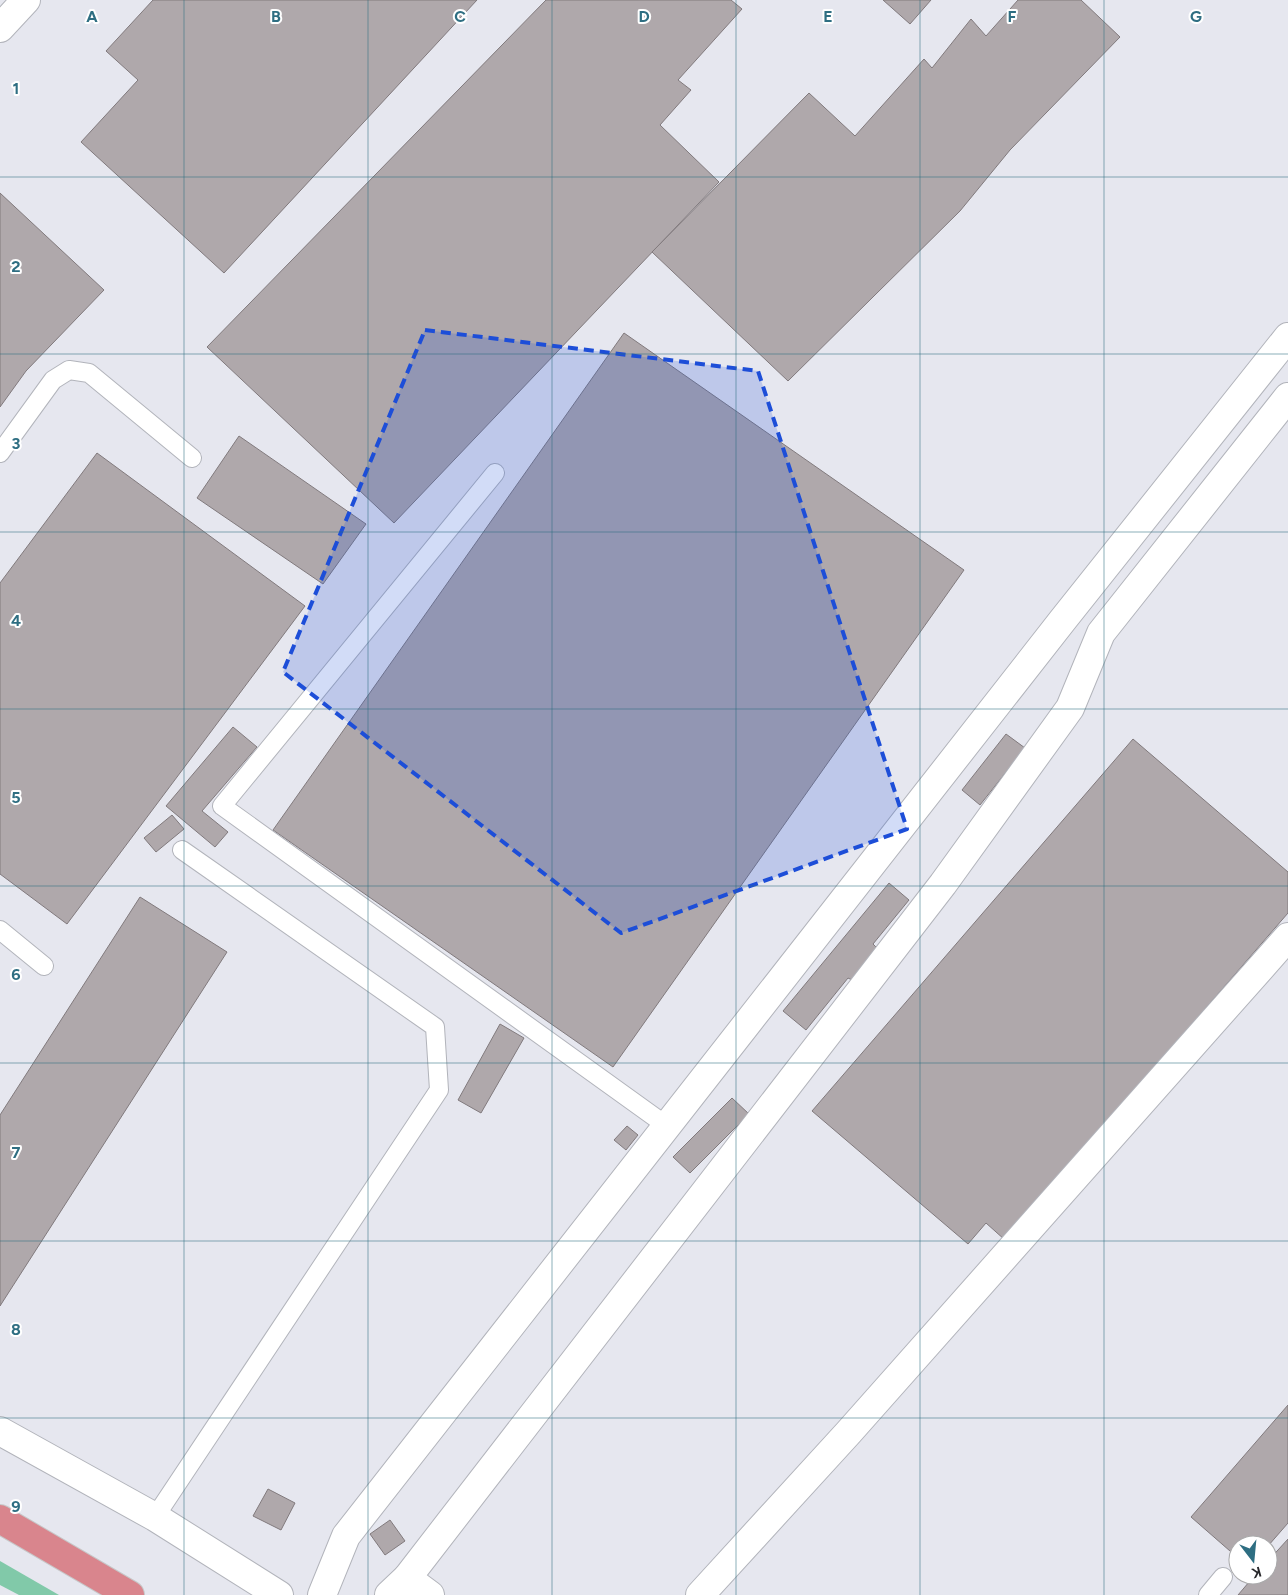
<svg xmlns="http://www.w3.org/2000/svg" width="1288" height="1595" viewBox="0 0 1288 1595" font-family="Figtree,sans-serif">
  <rect width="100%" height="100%" fill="#e6e7ef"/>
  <!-- green -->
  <polygon fill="#81c9a9" points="0,1561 59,1595 19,1595 0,1585"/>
  <!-- building -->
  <g fill="#afa8ab" stroke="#817a7d">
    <polygon points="153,0 477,0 224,273 81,142 138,80 106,51"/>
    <polygon points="546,0 731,0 742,9 678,80 691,90 660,125 719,182 394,523 207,347"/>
    <polygon points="883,0 931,0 910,24"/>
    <polygon points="1018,0 1081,0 1120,37 1010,150 960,211 788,381 652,252 809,93 855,136 924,59 932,68 971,19 986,36"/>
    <polygon points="0,193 104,290 26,371 0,407"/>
    <polygon points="624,333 964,570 613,1067 273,830"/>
    <polygon points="239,436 366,524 323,584 197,498"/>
    <polygon points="97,453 305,606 67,924 0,874 0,583"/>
    <polygon points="233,727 257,747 202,811 228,832 215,847 166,806"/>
    <polygon points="1006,734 1025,748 980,805 962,790"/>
    <polygon points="1133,739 1288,872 1288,913 1005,1240 986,1223 968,1244 812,1111"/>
    <polygon points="172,815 184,829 156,852 144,838"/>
    <polygon points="889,883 909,900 873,944 884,955 860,984 848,978 806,1030 783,1011"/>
    <polygon points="140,897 227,952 0,1306 0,1115"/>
    <polygon points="500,1024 524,1038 481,1113 458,1100"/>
    <polygon points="732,1098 749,1114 690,1173 673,1157"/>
    <polygon points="627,1126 638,1135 626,1150 614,1140"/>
    <polygon points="1288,1405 1288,1523 1268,1546 1238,1545 1238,1558 1191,1517"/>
    <polygon points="268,1489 295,1503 281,1530 253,1516"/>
    <polygon points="390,1520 405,1541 385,1555 370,1534"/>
    <polygon points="1288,1539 1288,1595 1238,1595 1255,1575 1268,1575 1268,1561"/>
  </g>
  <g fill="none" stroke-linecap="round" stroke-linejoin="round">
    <!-- lane casing -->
    <g stroke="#b2b4bb" stroke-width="20">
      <g id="lane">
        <polyline points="0,453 53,380 69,370 89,373 192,458"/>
        <polyline points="495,473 222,806 667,1126"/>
        <polyline points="0,930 44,966"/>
        <polyline points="155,1517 439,1090 435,1027 182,850"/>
        <polyline points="1208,1595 1223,1577"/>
      </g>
    </g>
    <!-- street casing -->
    <g stroke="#b2b4bb" stroke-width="30">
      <g id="street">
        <polyline points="0,28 26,0"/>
        <polyline points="0,1431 155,1517 279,1595"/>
        <polyline points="322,1595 346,1536 1062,621 1288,337"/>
        <polyline points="389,1595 407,1578"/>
        <polyline points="430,1595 407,1578 943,884 1070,708 1101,633 1288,397"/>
        <polyline points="700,1595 849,1432 1288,937"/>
      </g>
    </g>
    <!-- highway casing -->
    <g stroke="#c7c7c8" stroke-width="30">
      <polyline id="highway" points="0,1519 130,1595"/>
    </g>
    <!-- lane -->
    <use href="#lane" stroke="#fff" stroke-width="18"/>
    <!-- street -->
    <use href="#street" stroke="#fff" stroke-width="28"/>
    <!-- highway -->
    <use href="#highway" stroke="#d9858d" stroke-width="28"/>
  </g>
  <!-- marked area -->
  <path fill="#1d4ed8" fill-opacity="0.2" stroke="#1d4ed8" stroke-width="4" stroke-dasharray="10 6" stroke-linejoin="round" d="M425,330L758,371L907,829L621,933L283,672Z"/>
  <!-- grid -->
  <path fill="none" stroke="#2e6e82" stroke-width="1" stroke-opacity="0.55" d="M184,0V1595M368,0V1595M552,0V1595M736,0V1595M920,0V1595M1104,0V1595M0,177H1288M0,354H1288M0,532H1288M0,709H1288M0,886H1288M0,1063H1288M0,1241H1288M0,1418H1288"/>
  <g font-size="16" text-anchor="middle" font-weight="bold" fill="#2e6e82" stroke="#fff" stroke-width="4" stroke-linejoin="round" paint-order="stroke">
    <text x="92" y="22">A</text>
    <text x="276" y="22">B</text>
    <text x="460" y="22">C</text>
    <text x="644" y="22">D</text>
    <text x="828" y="22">E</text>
    <text x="1012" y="22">F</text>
    <text x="1196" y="22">G</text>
    <text x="16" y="94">1</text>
    <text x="16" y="272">2</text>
    <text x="16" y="449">3</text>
    <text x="16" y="626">4</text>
    <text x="16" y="803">5</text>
    <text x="16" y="980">6</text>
    <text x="16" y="1158">7</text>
    <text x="16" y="1335">8</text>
    <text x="16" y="1512">9</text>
  </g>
  <!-- north arrow -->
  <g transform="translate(1253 1560) rotate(164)"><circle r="24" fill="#ffffff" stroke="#a9a9aa"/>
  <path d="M0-4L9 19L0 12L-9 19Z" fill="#2e6e82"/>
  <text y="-8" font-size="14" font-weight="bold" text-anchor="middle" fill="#27272a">K</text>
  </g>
</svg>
